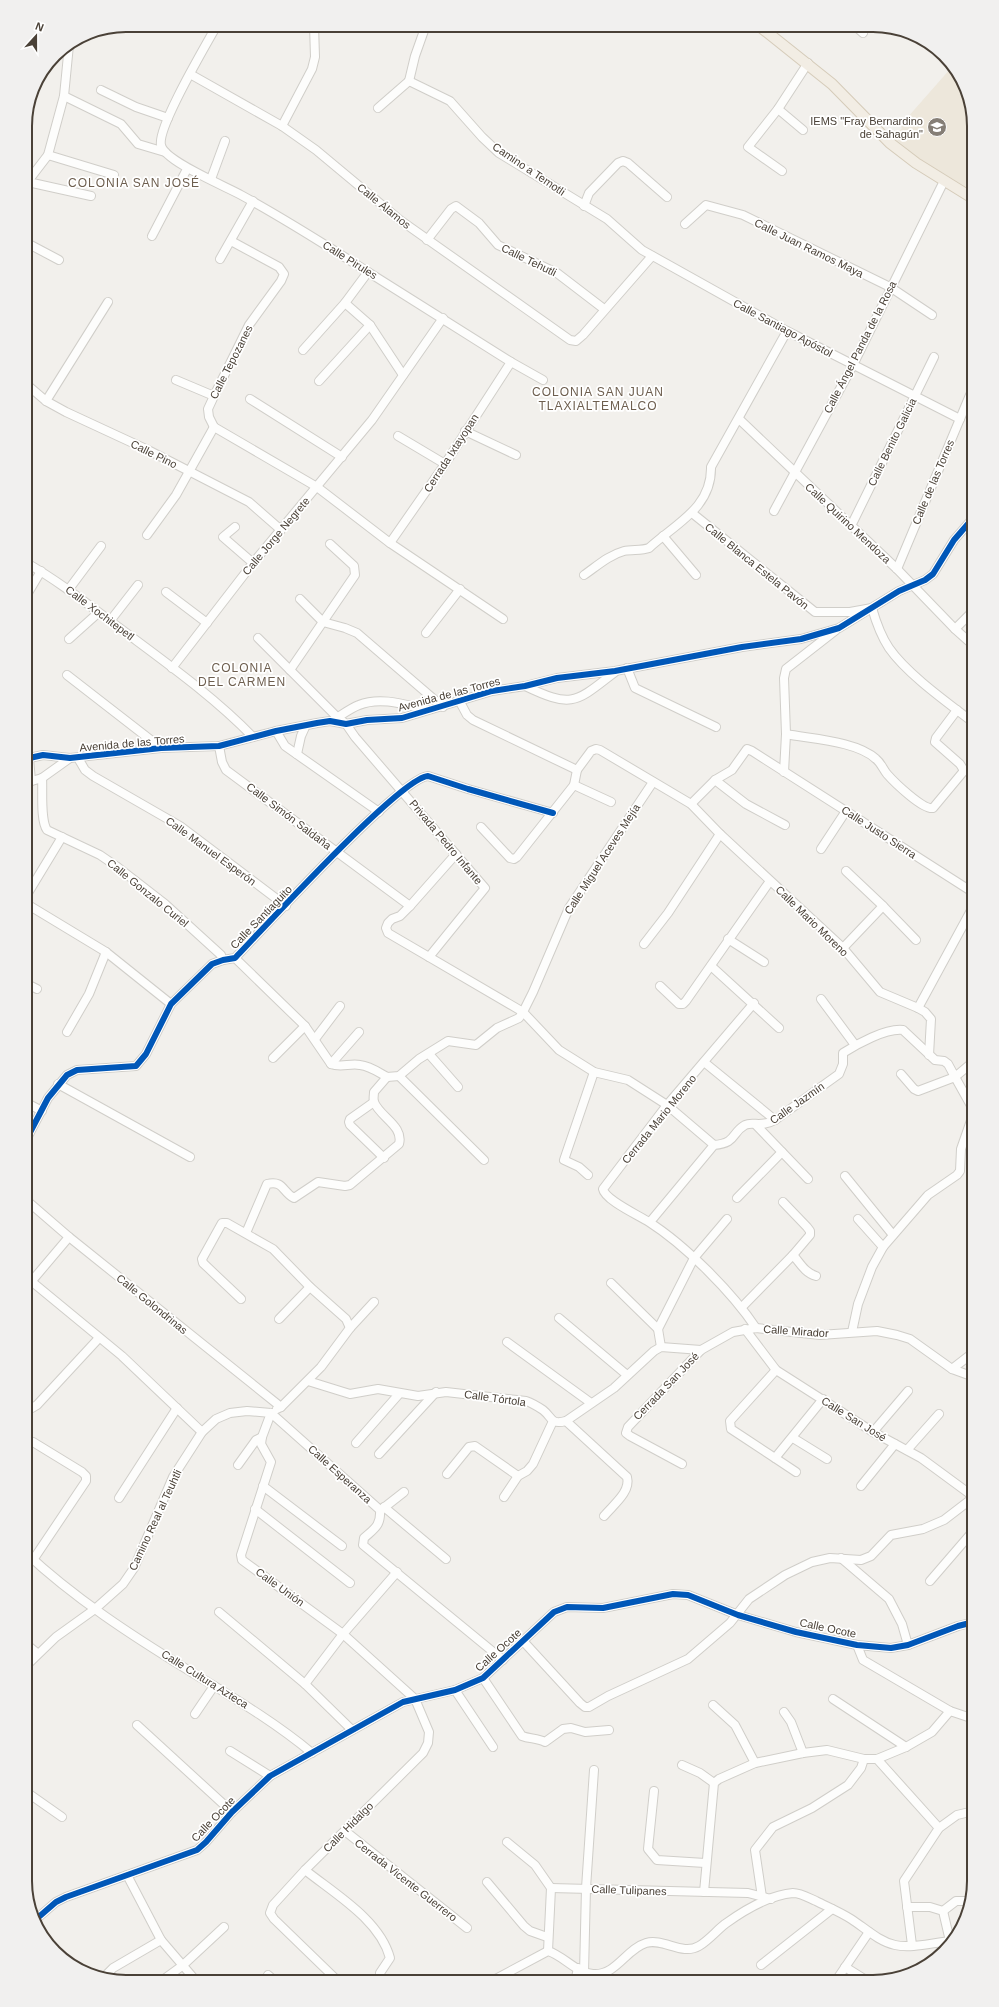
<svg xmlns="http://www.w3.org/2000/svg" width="999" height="2007" viewBox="0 0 999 2007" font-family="Helvetica,sans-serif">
  <rect width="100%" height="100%" fill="#f2f0ec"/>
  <!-- education -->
  <polygon fill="#ede7db" points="951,68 966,87 974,126 974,178 966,187 918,158 894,138 902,128 900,126"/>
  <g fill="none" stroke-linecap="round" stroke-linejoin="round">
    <!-- minor casing -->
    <g stroke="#d0cec9" stroke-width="10">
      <g id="minor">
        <path d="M217,25C206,45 157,127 161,145C164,161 225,186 241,195C285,219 326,245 368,272C416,302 464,332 511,362L543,380"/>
        <polyline points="854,25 863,33"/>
        <polyline points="190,74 282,126 316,150 400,220 570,340 576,341 583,335 652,256"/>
        <polyline points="409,81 450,101 482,137 499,153 607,219 642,250 787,331 960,419"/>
        <polyline points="409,81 415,56 426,25"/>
        <polyline points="101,90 136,107 168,118"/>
        <polyline points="64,96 121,124 138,144 165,152"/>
        <polyline points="378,108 409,81"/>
        <polyline points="778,109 803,130"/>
        <polyline points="282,126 312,69 315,57 314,25"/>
        <polyline points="48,155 114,175"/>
        <polyline points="782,171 748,147 778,109 808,63"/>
        <polyline points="211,179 225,141"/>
        <polyline points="28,182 91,196"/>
        <polyline points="25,185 48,155 64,96 69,45"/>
        <polyline points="584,206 589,193 618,163 623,161 628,163 667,197"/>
        <polyline points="685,224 706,205 743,215 890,287 932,315"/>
        <polyline points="152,236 187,169"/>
        <polyline points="427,240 451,209 456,206 479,223 498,245 557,273 604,309"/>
        <polyline points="25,242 59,260"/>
        <polyline points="220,259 253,201"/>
        <polyline points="345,303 370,325 403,375"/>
        <polyline points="303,350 345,303 368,272"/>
        <polyline points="176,380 214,396"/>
        <polyline points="319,381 370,325"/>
        <polyline points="25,383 46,401 66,412 148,450 249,502 281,530"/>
        <polyline points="250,399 342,457"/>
        <polyline points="46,401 108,302"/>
        <polyline points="739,419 897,569 955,629 974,646"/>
        <polyline points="214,427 317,487 390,543 503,619"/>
        <polyline points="214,427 209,417 208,409 214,396 249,325 281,281 284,274 279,267 231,241"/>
        <polyline points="465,431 516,455"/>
        <polyline points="398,436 445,464"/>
        <polyline points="774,511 853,365 944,181"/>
        <path d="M692,513L815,612H850L872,608C876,622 881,636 889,648C907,674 948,703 974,723"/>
        <polyline points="851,526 934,357"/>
        <polyline points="235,527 223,537 253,563"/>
        <polyline points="147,535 176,495 214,427"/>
        <polyline points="663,536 696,575"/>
        <polyline points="390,543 445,464 511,362"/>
        <path d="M25,562C62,583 95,610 129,635C172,667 216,699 253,737"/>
        <polyline points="897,569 970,395"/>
        <path d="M584,575C597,566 609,555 624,551C632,549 641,551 649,548C675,524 712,508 711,467L787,331"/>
        <polyline points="69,589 101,546"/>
        <polyline points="166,592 207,623"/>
        <polyline points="25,598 41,571"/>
        <polyline points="300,599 323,622"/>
        <polyline points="110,621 138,585"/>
        <polyline points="323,622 345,628 357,633 443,707"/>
        <polyline points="955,629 974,610"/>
        <polyline points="426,633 460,589"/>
        <polyline points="258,638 337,717 346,724 355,737 485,888 429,957"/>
        <polyline points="69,639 98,613"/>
        <polyline points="172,668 253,563 372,420 443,318"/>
        <polyline points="627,668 635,688 716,727"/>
        <polyline points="290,670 355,575 354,566 330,544"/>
        <polyline points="67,675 161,748"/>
        <path d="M525,686C573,709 576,702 615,672"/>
        <polyline points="460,702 467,715 473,720 577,770"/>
        <path d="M335,719C343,714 351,708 359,705C381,696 406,705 427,710"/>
        <polyline points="276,731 285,746 379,812"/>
        <path d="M786,734C811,739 857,741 876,759C881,763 883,769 887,774C895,783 923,810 933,808L963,772V769L960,764L935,742L936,738L957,710"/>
        <polyline points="219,746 222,762 226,770 410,906"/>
        <polyline points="297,754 301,736 306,725"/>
        <polyline points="29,758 31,781"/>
        <polyline points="78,758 85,770 93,776 180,826 286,906"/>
        <polyline points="25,759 43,755 70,758 161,748 219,746 276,731 317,723 330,721 346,724 367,720 402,718 492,691 525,686 557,678 615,671 742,647 801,639 839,628 899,591 925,580 933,574 954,540 974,517"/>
        <polyline points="784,772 786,734 784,678 786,669 836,630"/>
        <path d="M42,778C43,791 40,820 47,830L100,855L116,866L165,904L221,955L223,960"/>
        <polyline points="715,780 746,804 785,825"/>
        <polyline points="25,783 42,778 70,758"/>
        <polyline points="574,785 611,802"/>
        <polyline points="691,804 715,780 732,770 747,749 752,751 974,893"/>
        <polyline points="481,827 510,858 514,859 517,857 574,785 577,770 591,751 596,749 600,750 691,804 720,834 843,948 880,992 918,1008 925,1012 931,1019 929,1055"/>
        <polyline points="821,849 846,811"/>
        <polyline points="456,854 410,906 400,916 392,919 388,923 386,928 388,933 523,1012 559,1050 594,1072 628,1080 667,1105 714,1145"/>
        <polyline points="846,871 883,906 916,940"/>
        <polyline points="25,898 62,837"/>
        <polyline points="25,903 106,952 171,1004"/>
        <polyline points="728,939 764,962"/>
        <polyline points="644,944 668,913 720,834"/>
        <polyline points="843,948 883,906"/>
        <path d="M235,958L305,1026L331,1064C341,1068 350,1063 360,1065C370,1066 378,1072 387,1077"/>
        <polyline points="711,966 779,1028"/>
        <polyline points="25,983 37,989"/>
        <polyline points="660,986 679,1004 683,1004 686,1001 770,881"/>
        <polyline points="821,999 855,1045"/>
        <path d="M754,1003L667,1105L603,1189C605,1200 638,1215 649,1222C685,1245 732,1292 756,1328"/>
        <polyline points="918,1008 974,905"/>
        <polyline points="67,1032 89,994 106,952"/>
        <polyline points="315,1039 340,1006"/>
        <polyline points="429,1054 458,1087"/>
        <polyline points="273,1058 305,1026"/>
        <polyline points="704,1062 775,1120"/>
        <polyline points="331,1064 359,1032"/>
        <polyline points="901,1074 914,1089 918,1091 955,1077 974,1111"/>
        <polyline points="399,1076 484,1160"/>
        <polyline points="387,1077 399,1076 419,1059 448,1041 476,1045 497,1028 519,1018 523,1012 533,992 569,908 653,782"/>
        <polyline points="58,1084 190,1157"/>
        <polyline points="25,1102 42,1111"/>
        <polyline points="374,1102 350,1119 349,1122 350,1125 384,1158"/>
        <polyline points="756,1125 808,1179"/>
        <path d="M25,1142L48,1098L67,1075L77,1070L136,1066L146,1054L171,1004L212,964L223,960L235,958C263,929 400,778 428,776L468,789L553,813"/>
        <polyline points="588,1175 579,1167 564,1160 594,1072"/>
        <polyline points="845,1176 893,1235"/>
        <polyline points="737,1198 782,1152"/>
        <polyline points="25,1199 69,1237 281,1407"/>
        <polyline points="858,1219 883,1247"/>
        <path d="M650,1222L714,1145C737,1143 731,1133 745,1125C753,1121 761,1128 775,1120L839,1074L843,1064V1053C857,1044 886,1028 903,1030L935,1060L944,1061L948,1064L955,1077L974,1061"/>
        <path d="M246,1233L267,1184C284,1180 282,1192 294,1198L318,1182L345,1186L350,1185L399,1144C404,1126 380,1117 374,1102C373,1099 374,1095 374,1092L387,1077"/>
        <path d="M793,1255C800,1263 805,1273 816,1276"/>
        <polyline points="31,1281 122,1356 202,1432"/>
        <polyline points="611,1283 658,1329"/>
        <polyline points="25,1289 69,1237"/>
        <polyline points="241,1299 203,1263 202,1259 222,1223 227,1223 273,1249 310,1287 346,1319 350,1328"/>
        <polyline points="742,1307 793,1255 810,1235 810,1231 807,1227 783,1202"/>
        <polyline points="559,1318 627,1375"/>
        <polyline points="279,1319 310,1287"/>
        <polyline points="852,1332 858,1304 872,1267 883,1247 928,1195 957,1175 960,1171 961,1149 974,1112"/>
        <polyline points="507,1342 591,1403"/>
        <polyline points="661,1347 658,1329 694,1258 727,1219"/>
        <polyline points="952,1369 974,1352"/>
        <polyline points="776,1370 730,1421 731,1429 775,1458 823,1399"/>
        <path d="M308,1381L350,1394L378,1389L418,1396L446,1392L526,1401C532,1403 537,1406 543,1410C553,1418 550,1425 566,1421L614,1388L654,1351L661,1347L701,1350"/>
        <polyline points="25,1405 32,1408 37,1405 99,1338"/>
        <polyline points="277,1409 281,1407 321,1367 350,1328 374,1302"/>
        <path d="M271,1413L380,1510C381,1526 374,1529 364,1538L363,1545L503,1660"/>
        <path d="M566,1421L627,1477C631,1492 613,1505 604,1516"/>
        <polyline points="873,1432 908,1391"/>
        <polyline points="262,1437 261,1444 271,1462 241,1555 242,1560 343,1634 415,1699 429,1732 428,1743 423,1753 305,1870 273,1905 270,1913 274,1919 339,1982"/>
        <polyline points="793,1438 827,1459"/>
        <polyline points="356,1443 399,1394"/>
        <polyline points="907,1450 939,1414"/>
        <polyline points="379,1454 436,1392"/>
        <polyline points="775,1458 796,1472"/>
        <polyline points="682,1464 630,1436 626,1433 628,1427 701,1350 733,1332 756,1328 820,1335 877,1331 897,1335 910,1339 952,1369 974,1377"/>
        <polyline points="238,1465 256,1440 262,1437 271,1413"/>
        <polyline points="447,1474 469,1447 475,1446 518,1476"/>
        <polyline points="263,1486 342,1546"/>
        <polyline points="861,1486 895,1444"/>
        <polyline points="504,1497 518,1476 527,1471 533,1464 553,1421"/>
        <polyline points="119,1498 177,1408"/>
        <polyline points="384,1507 446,1559"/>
        <polyline points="255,1509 350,1583"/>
        <polyline points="381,1510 404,1492"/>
        <path d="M25,1552C74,1598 131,1635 188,1670C232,1697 272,1720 312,1753"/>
        <polyline points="841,1558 889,1599 902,1624 908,1645"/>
        <polyline points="33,1560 86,1481 86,1476 82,1472 33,1442"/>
        <polyline points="930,1581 974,1530"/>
        <polyline points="219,1612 305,1684 352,1730"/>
        <polyline points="523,1641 580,1703 585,1707 589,1707 608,1696 688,1659 730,1623 749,1599 785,1575 812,1562 830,1558 861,1560 871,1556 891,1535 923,1529 944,1520 974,1497 921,1458 873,1432 776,1370 745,1329"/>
        <polyline points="25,1643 37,1653"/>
        <polyline points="857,1645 863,1660 950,1711 974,1719"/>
        <polyline points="25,1667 56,1637 95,1609 123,1584 134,1568 173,1477 202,1432 216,1419 230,1413 247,1411 271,1413"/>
        <path d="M483,1678L522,1736C530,1739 537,1738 545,1742L563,1729L571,1728L585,1732L609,1730"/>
        <polyline points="305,1684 343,1634 397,1572"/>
        <polyline points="455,1690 493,1747"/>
        <polyline points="833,1699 906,1747"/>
        <polyline points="713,1705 735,1725 755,1763"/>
        <polyline points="784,1712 791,1722 803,1753"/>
        <polyline points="195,1714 214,1686"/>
        <polyline points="137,1725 232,1812"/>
        <polyline points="230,1751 270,1776"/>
        <polyline points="877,1759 939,1828"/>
        <polyline points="682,1765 700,1773 714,1783"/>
        <polyline points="25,1791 62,1817"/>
        <polyline points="654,1791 648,1849 657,1860 705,1863"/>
        <polyline points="345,1831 467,1928"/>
        <polyline points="507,1842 535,1865 551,1888"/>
        <path d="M305,1870C335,1894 380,1920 390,1958L380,1973V1982"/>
        <polyline points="127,1875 161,1940 197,1982"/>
        <polyline points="487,1882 524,1926 530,1931 547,1937"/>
        <polyline points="551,1888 748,1893 771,1899"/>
        <polyline points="704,1892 714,1783 719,1779 755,1763 803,1753 827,1750 864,1759 877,1759 906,1747 932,1732 950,1711"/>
        <polyline points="762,1897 755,1850 773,1827 812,1808 848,1785 861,1768 864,1759"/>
        <polyline points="907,1907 930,1907 943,1911 950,1941"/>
        <polyline points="943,1911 956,1901 968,1901"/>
        <polyline points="34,1921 56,1902 66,1897 197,1850 206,1842 232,1812 270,1776 403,1702 455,1690 483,1678 554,1612 567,1607 603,1608 673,1594 688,1595 738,1615 796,1632 857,1645 891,1648 908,1645 958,1626 974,1622"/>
        <polyline points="912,1945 904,1881 939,1828 957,1815 974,1811"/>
        <polyline points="548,1951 551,1888"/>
        <polyline points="761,1965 832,1909"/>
        <polyline points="845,1967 869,1982"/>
        <polyline points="584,1973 586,1888 594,1770"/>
        <polyline points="268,1975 276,1982"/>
        <polyline points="104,1977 113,1968 161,1940"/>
        <polyline points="160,1982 182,1966 224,1927"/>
        <path d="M490,1982L548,1951C564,1956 576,1973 593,1974C616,1976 626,1949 646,1943C664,1938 682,1956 699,1946C709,1940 716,1931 725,1924C743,1911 770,1895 793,1893C801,1893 809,1898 816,1901C828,1907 840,1912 851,1919C865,1928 878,1941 895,1945C912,1949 935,1942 952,1941"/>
        <polyline points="575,1982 578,1968"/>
        <polyline points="835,1982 869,1932"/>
      </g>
    </g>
    <!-- major casing -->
    <g stroke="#d5cbb9" stroke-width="12">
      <polyline id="major" points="758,25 832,84 890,143 916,163 974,199"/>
    </g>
    <!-- minor -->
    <use href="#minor" stroke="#fdfdfc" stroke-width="8"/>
    <!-- major -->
    <use href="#major" stroke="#f2ede4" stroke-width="10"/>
    <!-- cycleway casing -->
    <g stroke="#fff" stroke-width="8">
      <g id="cycleway">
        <polyline points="25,759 43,755 70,758 161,748 219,746 276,731 317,723 330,721 346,724 367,720 402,718 492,691 525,686 557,678 615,671 742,647 801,639 839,628 899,591 925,580 933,574 954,540 974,517"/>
        <path d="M25,1142L48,1098L67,1075L77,1070L136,1066L146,1054L171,1004L212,964L223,960L235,958C263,929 400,778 428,776L468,789L553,813"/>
        <polyline points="34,1921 56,1902 66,1897 197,1850 206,1842 232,1812 270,1776 403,1702 455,1690 483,1678 554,1612 567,1607 603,1608 673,1594 688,1595 738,1615 796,1632 857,1645 891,1648 908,1645 958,1626 974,1622"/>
      </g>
    </g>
    <!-- cycleway -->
    <use href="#cycleway" stroke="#0057b8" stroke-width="6"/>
  </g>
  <!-- icons -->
  <defs>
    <g id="school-disc" transform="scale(1)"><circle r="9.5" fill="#857e76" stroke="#fff"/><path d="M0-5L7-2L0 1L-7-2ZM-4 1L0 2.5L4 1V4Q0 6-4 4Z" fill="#fff"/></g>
  </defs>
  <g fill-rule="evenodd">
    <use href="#school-disc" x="937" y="127"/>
  </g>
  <g text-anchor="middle" stroke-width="3.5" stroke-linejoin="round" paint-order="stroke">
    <!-- poi labels -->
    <g font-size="11" fill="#4a4137" stroke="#fff" text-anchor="end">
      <text x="923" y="125">IEMS "Fray Bernardino<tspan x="923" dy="13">de Sahagún"</tspan></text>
    </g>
    <!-- street labels -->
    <g font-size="11" fill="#4a4137" stroke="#fff">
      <text transform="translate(529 169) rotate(34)" y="4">Camino a Temotli</text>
      <text transform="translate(384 206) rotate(39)" y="4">Calle Álamos</text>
      <text transform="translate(809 248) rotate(26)" y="4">Calle Juan Ramos Maya</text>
      <text transform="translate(350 260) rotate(32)" y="4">Calle Pirules</text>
      <text transform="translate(529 260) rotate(26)" y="4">Calle Tehutli</text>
      <text transform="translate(783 328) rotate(28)" y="4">Calle Santiago Apóstol</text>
      <text transform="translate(860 347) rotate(-63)" y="4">Calle Ángel Panda de la Rosa</text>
      <text transform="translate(231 362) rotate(-63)" y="4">Calle Tepozanes</text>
      <text transform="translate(892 442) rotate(-64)" y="4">Calle Benito Galicia</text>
      <text transform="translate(451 453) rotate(-57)" y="4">Cerrada Ixtayopan</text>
      <text transform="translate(154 454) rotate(26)" y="4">Calle Pino</text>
      <text transform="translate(933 482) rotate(-67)" y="4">Calle de las Torres</text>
      <text transform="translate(848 523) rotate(43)" y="4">Calle Quirino Mendoza</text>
      <text transform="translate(276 536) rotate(-50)" y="4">Calle Jorge Negrete</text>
      <text transform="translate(757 566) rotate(39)" y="4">Calle Blanca Estela Pavón</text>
      <text transform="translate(100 613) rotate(37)" y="4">Calle Xochitepetl</text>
      <text transform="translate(449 694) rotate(-15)" y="4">Avenida de las Torres</text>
      <text transform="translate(132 743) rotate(-5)" y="4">Avenida de las Torres</text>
      <text transform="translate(289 816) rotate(37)" y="4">Calle Simón Saldaña</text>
      <text transform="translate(879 832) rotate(33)" y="4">Calle Justo Sierra</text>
      <text transform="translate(446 842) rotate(50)" y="4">Privada Pedro Infante</text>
      <text transform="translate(211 851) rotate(36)" y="4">Calle Manuel Esperón</text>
      <text transform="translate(602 859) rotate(-57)" y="4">Calle Miguel Aceves Mejía</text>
      <text transform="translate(148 893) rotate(39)" y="4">Calle Gonzalo Curiel</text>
      <text transform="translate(261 917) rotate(-46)" y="4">Calle Santiaguito</text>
      <text transform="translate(812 921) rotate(44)" y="4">Calle Mario Moreno</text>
      <text transform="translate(797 1103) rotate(-35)" y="4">Calle Jazmín</text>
      <text transform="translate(659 1119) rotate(-51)" y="4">Cerrada Mario Moreno</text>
      <text transform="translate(152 1304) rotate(39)" y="4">Calle Golondrinas</text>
      <text transform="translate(796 1331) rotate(4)" y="4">Calle Mirador</text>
      <text transform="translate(666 1386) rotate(-46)" y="4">Cerrada San José</text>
      <text transform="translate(495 1398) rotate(8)" y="4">Calle Tórtola</text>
      <text transform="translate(854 1419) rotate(32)" y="4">Calle San José</text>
      <text transform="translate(340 1474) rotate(42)" y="4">Calle Esperanza</text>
      <text transform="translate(155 1520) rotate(-65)" y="4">Camino Real al Teuhtli</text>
      <text transform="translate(280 1587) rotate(36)" y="4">Calle Unión</text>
      <text transform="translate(828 1628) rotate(12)" y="4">Calle Ocote</text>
      <text transform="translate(498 1650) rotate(-42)" y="4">Calle Ocote</text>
      <text transform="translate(205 1679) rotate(32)" y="4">Calle Cultura Azteca</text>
      <text transform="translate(213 1819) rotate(-46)" y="4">Calle Ocote</text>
      <text transform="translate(348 1827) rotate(-45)" y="4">Calle Hidalgo</text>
      <text transform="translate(406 1880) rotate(38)" y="4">Cerrada Vicente Guerrero</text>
      <text transform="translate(629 1890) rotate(2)" y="4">Calle Tulipanes</text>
    </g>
    <!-- neighbourhood labels -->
    <g font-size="12" letter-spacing="1" fill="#6d5e4e" stroke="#fff">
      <text x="134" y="187">COLONIA SAN JOSÉ</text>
      <text x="598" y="396">COLONIA SAN JUAN<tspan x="598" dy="14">TLAXIALTEMALCO</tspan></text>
      <text x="242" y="672">COLONIA<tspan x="242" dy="14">DEL CARMEN</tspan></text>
    </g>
  </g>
  <!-- crop -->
  <path d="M0 0H999V2007H0ZM126 32H873A94 94 0 0 1 967 126V1881A94 94 0 0 1 873 1975H126A94 94 0 0 1 32 1881V126A94 94 0 0 1 126 32Z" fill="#f1f0ef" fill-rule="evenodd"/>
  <path fill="none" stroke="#4a4137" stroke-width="2" d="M126 32H873A94 94 0 0 1 967 126V1881A94 94 0 0 1 873 1975H126A94 94 0 0 1 32 1881V126A94 94 0 0 1 126 32Z"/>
  <!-- north arrow -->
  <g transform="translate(36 36) rotate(21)" stroke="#ffffff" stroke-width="3" paint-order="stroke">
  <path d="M0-3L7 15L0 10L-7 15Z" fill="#4a4137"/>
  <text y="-6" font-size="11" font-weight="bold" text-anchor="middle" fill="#4a4137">N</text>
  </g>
</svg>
